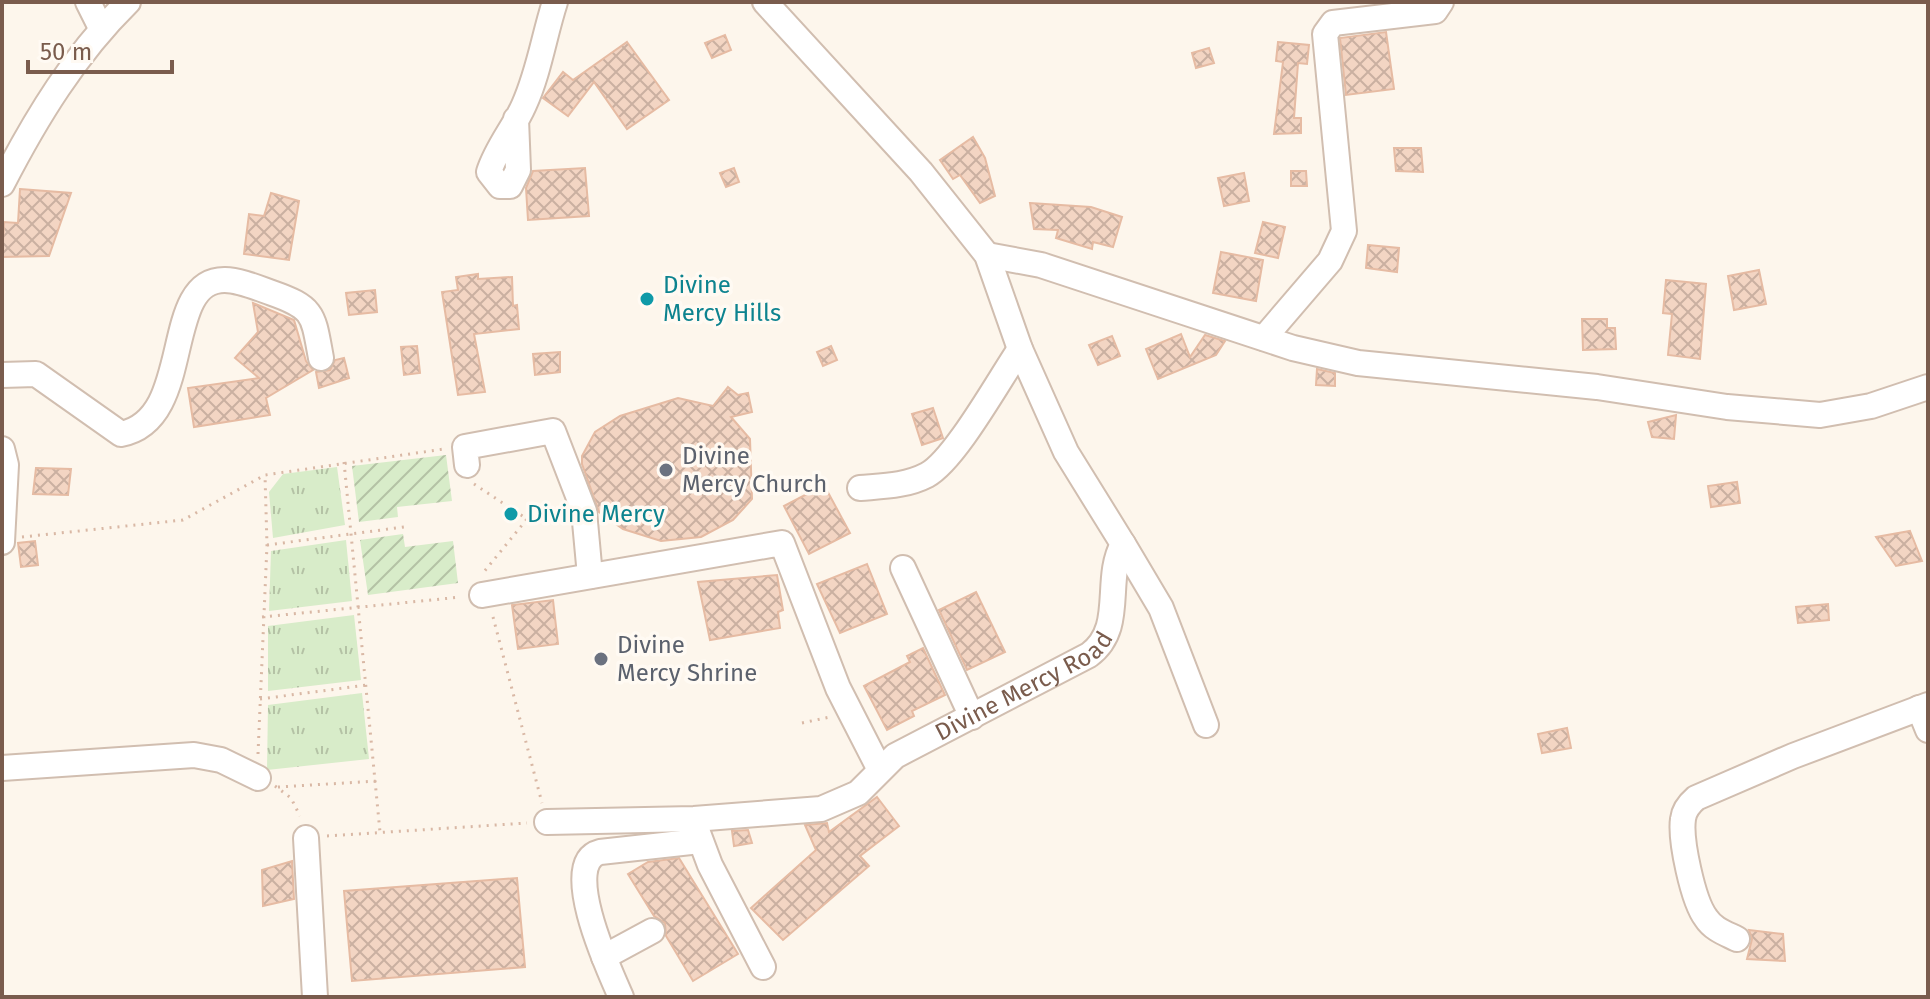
<svg xmlns="http://www.w3.org/2000/svg" width="1930" height="999" viewBox="0 0 1930 999" font-family="'Fira Sans',sans-serif">
  <defs>
    <pattern id="grass-tufts" width="24" height="20" patternUnits="userSpaceOnUse" patternTransform="scale(2)"><rect width="24" height="20" fill="#d8ecc9"/><path d="M3 7l-1-3M5 7V3M7 7l1-3M15 17l-1-3M17 17v-4M19 17l1-3" fill="none" stroke="#b4c2a5"/></pattern>
    <pattern id="garden-furrows" width="10" height="10" patternUnits="userSpaceOnUse" patternTransform="scale(2)"><rect width="10" height="10" fill="#d8ecc9"/><path d="M-1 1l2-2M0 10L10 0M9 11l2-2" fill="none" stroke="#b4c2a5"/></pattern>
    <pattern id="building-cross-hatch" width="8" height="8" patternUnits="userSpaceOnUse" patternTransform="scale(2)"><rect width="8" height="8" fill="#f3d5c3"/><path d="M0 0l8 8M0 8l8-8" fill="none" stroke="#cab0a1"/></pattern>
  </defs>
  <rect width="100%" height="100%" fill="#fdf6ec"/>
  <!-- grass -->
  <g fill="url(#grass-tufts)">
    <polygon points="337,467 345,525 273,538 269,492 283,474"/>
    <polygon points="346,540 352,601 269,611 271,551"/>
    <polygon points="354,615 361,680 268,691 268,626"/>
    <polygon points="362,693 369,759 267,770 268,705"/>
  </g>
  <!-- garden -->
  <g fill="url(#garden-furrows)">
    <polygon points="446,455 452,501 397,507 398,517 359,522 352,466"/>
    <polygon points="403,534 405,547 453,541 458,583 368,595 360,540"/>
  </g>
  <!-- building -->
  <g fill="url(#building-cross-hatch)" stroke="#e6bba3" stroke-width="2">
    <polygon points="1386,32 1394,89 1346,95 1340,38"/>
    <polygon points="725,35 731,50 712,58 705,43"/>
    <polygon points="627,42 669,100 627,129 594,82 568,116 543,98 563,72 573,80"/>
    <polygon points="1278,42 1309,45 1307,64 1298,63 1294,118 1301,118 1301,133 1274,134 1283,62 1276,61"/>
    <polygon points="1209,48 1214,63 1196,68 1192,53"/>
    <polygon points="973,137 985,158 995,196 980,203 960,175 953,179 940,160"/>
    <polygon points="1394,148 1421,148 1423,172 1396,171"/>
    <polygon points="585,168 589,216 528,220 526,188 533,171"/>
    <polygon points="734,168 739,182 726,187 720,173"/>
    <polygon points="1291,171 1306,171 1307,186 1291,186"/>
    <polygon points="1244,173 1249,201 1224,206 1218,178"/>
    <polygon points="20,189 71,193 49,256 2,257 4,222 18,223"/>
    <polygon points="271,193 299,201 289,260 244,254 249,214 264,216"/>
    <polygon points="1030,203 1091,207 1122,217 1113,247 1093,242 1092,249 1056,238 1058,230 1034,229"/>
    <polygon points="1263,222 1285,227 1278,258 1255,253"/>
    <polygon points="1368,245 1399,248 1397,272 1366,268"/>
    <polygon points="1221,252 1263,260 1256,301 1213,293"/>
    <polygon points="1759,270 1766,304 1734,310 1728,276"/>
    <polygon points="478,274 478,279 512,277 513,306 517,305 519,329 474,334 485,392 458,395 442,292 458,290 456,277"/>
    <polygon points="1666,280 1706,284 1700,359 1668,355 1672,314 1663,313"/>
    <polygon points="375,290 377,312 349,315 346,293"/>
    <polygon points="253,303 294,320 306,361 313,370 266,398 270,415 194,427 188,388 259,378 235,358 258,332"/>
    <polygon points="1582,319 1607,319 1607,328 1615,328 1616,349 1583,350"/>
    <polygon points="1181,334 1190,357 1205,335 1225,341 1216,355 1158,379 1146,349"/>
    <polygon points="1112,336 1120,356 1098,365 1089,345"/>
    <polygon points="417,346 420,373 404,375 401,347"/>
    <polygon points="831,346 837,360 823,366 817,352"/>
    <polygon points="560,352 560,372 535,375 533,354"/>
    <polygon points="344,358 349,378 319,388 316,372 330,370 335,360"/>
    <polygon points="1317,369 1335,373 1335,386 1316,385"/>
    <polygon points="728,387 738,395 748,393 752,412 731,417 750,439 752,499 733,520 701,537 661,541 623,529 599,512 582,464 582,456 595,432 620,416 678,398 713,406"/>
    <polygon points="933,408 943,438 922,445 912,414"/>
    <polygon points="1676,415 1674,439 1652,437 1648,422"/>
    <polygon points="36,468 71,469 68,495 33,494"/>
    <polygon points="1737,482 1740,503 1711,507 1708,486"/>
    <polygon points="824,485 850,533 809,554 784,506"/>
    <polygon points="1910,531 1922,561 1896,566 1876,537"/>
    <polygon points="35,541 38,565 21,567 18,543"/>
    <polygon points="867,564 887,614 840,633 817,584"/>
    <polygon points="777,575 783,610 778,612 780,628 710,640 698,582"/>
    <polygon points="976,592 1005,652 967,670 939,610"/>
    <polygon points="553,600 558,644 518,649 512,605"/>
    <polygon points="1828,604 1829,620 1798,623 1796,607"/>
    <polygon points="923,648 945,695 912,711 914,716 887,730 864,686 910,662 907,656"/>
    <polygon points="1567,728 1571,748 1542,753 1538,734"/>
    <polygon points="877,797 899,826 860,856 869,866 783,940 751,908 816,850 805,825 827,823 829,832"/>
    <polygon points="748,830 752,843 734,846 732,831"/>
    <polygon points="679,858 738,954 693,981 666,936 665,923 654,916 628,874 648,862"/>
    <polygon points="292,861 294,899 263,906 262,870"/>
    <polygon points="517,878 525,967 352,981 344,891"/>
    <polygon points="1749,930 1783,934 1785,961 1747,959 1752,939"/>
  </g>
  <g fill="none" stroke-linecap="round" stroke-linejoin="round">
    <!-- minor casing -->
    <g stroke="#d1beb0" stroke-width="28">
      <g id="minor">
        <polyline points="88,2 101,28"/>
        <path d="M516,119L518,170L510,186H500L489,172C497,147 514,128 524,105C539,72 544,36 555,2"/>
        <path d="M2,184C36,118 75,54 128,2"/>
        <polyline points="987,255 1041,265 1293,348 1358,363 1597,387 1727,407 1820,415 1871,406 1928,387"/>
        <polyline points="1264,338 1330,261 1344,231 1325,34 1333,23 1435,11 1441,2"/>
        <path d="M2,375L36,374L121,434C196,420 160,279 225,280C239,280 258,288 272,293C315,308 313,315 321,358"/>
        <polyline points="2,449 6,465 2,542"/>
        <polyline points="467,465 465,447 553,431 584,511 590,576"/>
        <path d="M860,488C883,486 906,486 927,475C955,460 1000,378 1020,349"/>
        <polyline points="1123,544 1161,608 1206,725"/>
        <polyline points="903,568 972,717"/>
        <polyline points="482,595 782,543 838,688 880,770"/>
        <polyline points="1919,708 1928,730"/>
        <polyline points="2,768 194,755 221,760 258,778"/>
        <path id="s1" d="M547,822L694,819L821,809L858,793L895,756L1089,655C1126,628 1103,580 1123,544L1066,452L1020,349L987,255L921,172L765,2"/>
        <polyline points="695,825 710,865 763,967"/>
        <polyline points="306,838 315,997"/>
        <path d="M1737,939C1725,933 1713,929 1706,918C1693,901 1680,840 1683,819C1684,810 1689,804 1696,798L1793,756L1928,705"/>
        <polyline points="604,957 652,931"/>
        <path d="M621,997C610,972 559,863 600,852L700,841"/>
      </g>
    </g>
    <!-- path -->
    <g stroke="#d9b8a5" stroke-width="3" stroke-dasharray="2 6" stroke-linecap="butt">
      <polyline points="344,462 380,832"/>
      <polyline points="474,484 527,519 483,573"/>
      <polyline points="22,537 183,520 265,475 444,449"/>
      <polyline points="267,545 404,527"/>
      <polyline points="262,617 461,597"/>
      <polyline points="493,617 542,803"/>
      <polyline points="260,699 367,685"/>
      <polyline points="802,723 830,717"/>
      <polyline points="258,754 267,545 265,475"/>
      <polyline points="275,786 291,798 300,816"/>
      <polyline points="278,787 378,781"/>
      <polyline points="327,836 527,823"/>
    </g>
    <!-- minor -->
    <use href="#minor" stroke="#fff" stroke-width="24"/>
  </g>
  <!-- markers -->
  <g fill="#0f9aa8" stroke="#fffaf3" stroke-width="3">
    <circle cx="647" cy="299" r="8"/>
    <circle cx="511" cy="514" r="8"/>
  </g>
  <g fill="#6b7280" stroke="#fffaf3" stroke-width="3">
    <circle cx="666" cy="470" r="8"/>
    <circle cx="601" cy="659" r="8"/>
  </g>
  <g text-anchor="middle" stroke-width="7" stroke-linejoin="round" paint-order="stroke">
    <!-- culture labels -->
    <g font-size="24" fill="#0d838f" stroke="#fffaf3" text-anchor="start">
      <text x="663" y="293">Divine<tspan x="663" dy="28">Mercy Hills</tspan></text>
      <text x="527" y="522">Divine Mercy</text>
    </g>
    <!-- worship labels -->
    <g font-size="24" fill="#5b616d" stroke="#fffaf3" text-anchor="start">
      <text x="682" y="464">Divine<tspan x="682" dy="28">Mercy Church</tspan></text>
      <text x="617" y="653">Divine<tspan x="617" dy="28">Mercy Shrine</tspan></text>
    </g>
    <!-- street labels -->
    <g font-size="24" fill="#7a5c4d" stroke="#fffaf3">
      <text dy="8" stroke="none"><textPath href="#s1" startOffset="514">Divine Mercy Road</textPath></text>
    </g>
  </g>
  <!-- border -->
  <rect width="1930" height="999" fill="none" stroke="#7a5c4d" stroke-width="8"/>
  <!-- scale -->
  <path d="M28 60v12h144v-12" fill="none" stroke="#7a5c4d" stroke-width="4"/>
  <text x="40" y="60" font-size="24" fill="#7a5c4d" stroke="#fffaf3" stroke-width="6" paint-order="stroke">50 m</text>
</svg>
